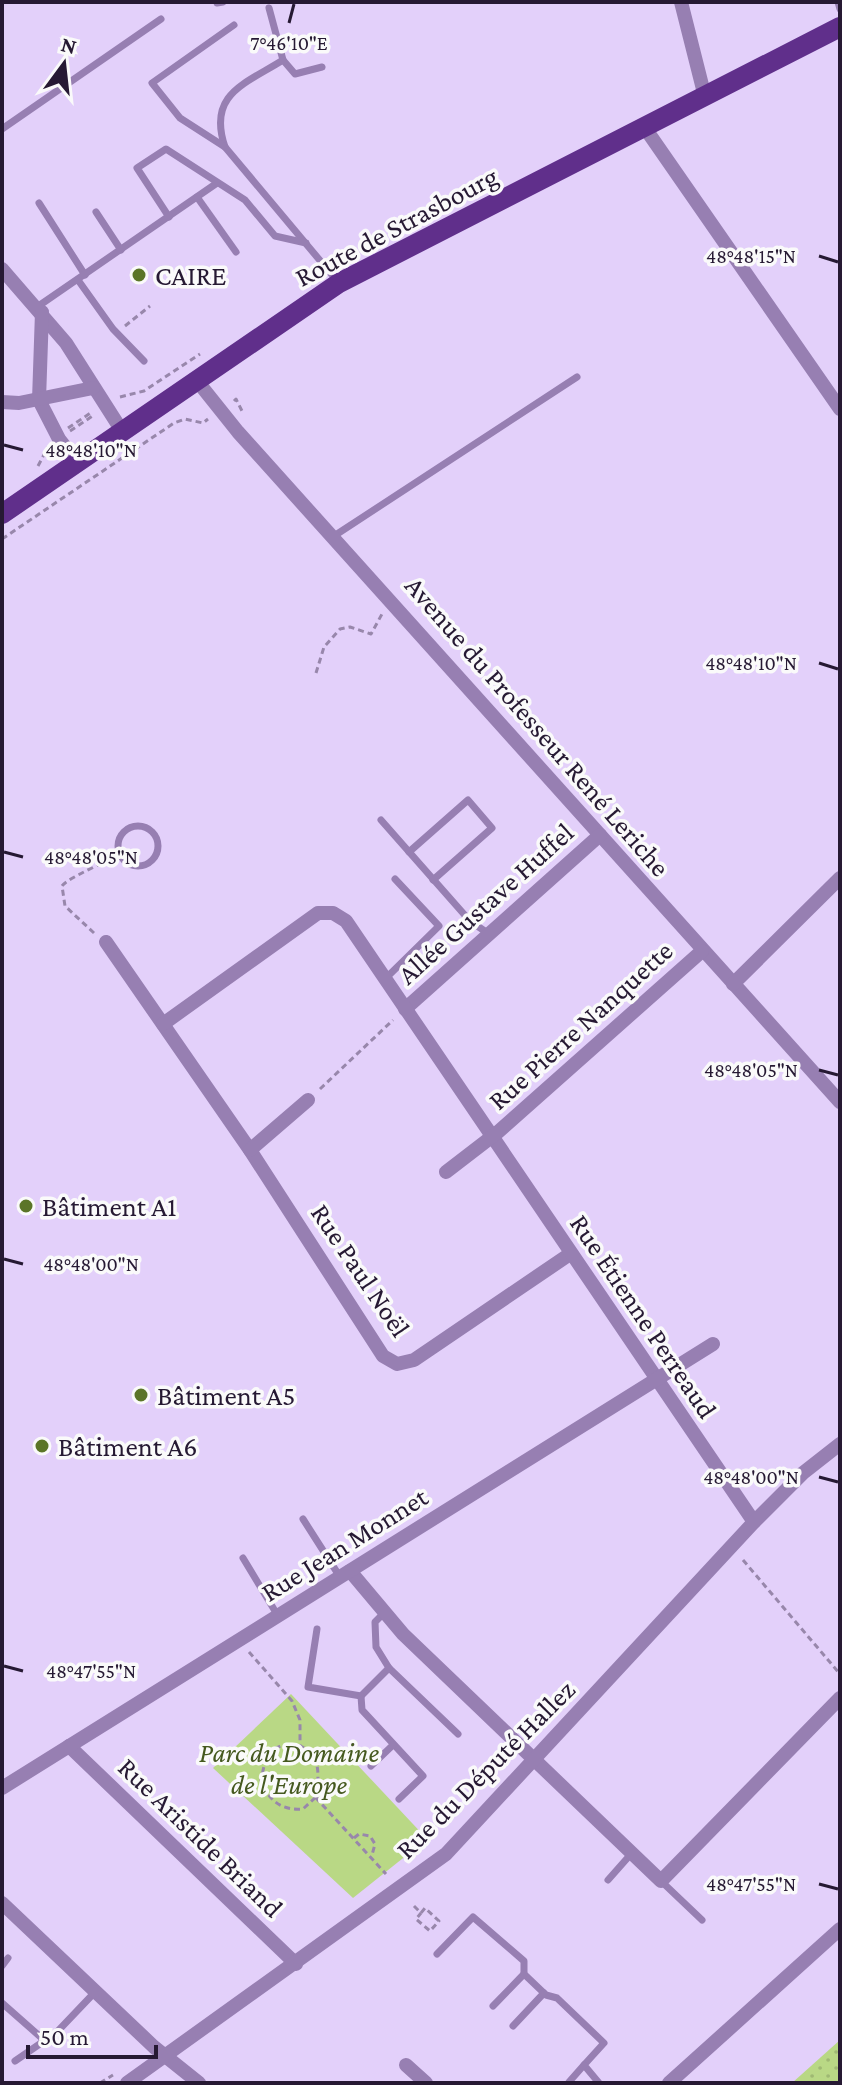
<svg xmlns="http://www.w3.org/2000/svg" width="842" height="2085" viewBox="0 0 842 2085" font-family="'Crimson Pro',serif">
  <defs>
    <pattern id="grass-dots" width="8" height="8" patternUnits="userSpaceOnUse" patternTransform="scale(2)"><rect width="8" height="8" fill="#b9d885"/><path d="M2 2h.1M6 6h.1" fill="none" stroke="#9fb973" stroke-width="1.8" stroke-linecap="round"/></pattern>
  </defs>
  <rect width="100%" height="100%" fill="#e3d0fa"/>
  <!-- grass -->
  <polygon fill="url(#grass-dots)" points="840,2040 840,2083 792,2083"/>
  <!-- park -->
  <polygon fill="#b9d885" points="291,1694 427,1839 353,1898 213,1768"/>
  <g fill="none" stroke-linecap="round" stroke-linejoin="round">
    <!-- path -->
    <g stroke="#9887ab" stroke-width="3" stroke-dasharray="6 4" stroke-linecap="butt">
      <polyline points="125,326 150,306"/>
      <polyline points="120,397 144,391 200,354"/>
      <polyline points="234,401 236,399 242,411"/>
      <polyline points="68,428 92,412"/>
      <polyline points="70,431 94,415"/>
      <polyline points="38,466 48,447"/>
      <polyline points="2,539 174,423 185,419 203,423 208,419"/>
      <polyline points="316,673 324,647 340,629 350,627 371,634 382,614"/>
      <path d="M94,933L65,906L62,886C67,878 107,862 119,854"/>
      <polyline points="320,1089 393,1020"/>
      <polyline points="743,1560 840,1674"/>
      <path d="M249,1652L292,1701L300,1720V1746C324,1756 317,1778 317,1799L386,1874"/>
      <path d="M300,1746L283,1745L267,1752L261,1780C268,1800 281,1811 303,1809L316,1797"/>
      <polyline points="354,1838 359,1834 370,1836 375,1844 372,1855"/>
      <polyline points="414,1906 421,1913 425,1908 439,1921 430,1931 416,1919 421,1913"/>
      <polyline points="100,2083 113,2075"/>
    </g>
    <!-- lane -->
    <g stroke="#977fb2" stroke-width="7">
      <polyline points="838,2 840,9"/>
      <polyline points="217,3 223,2"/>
      <polyline points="269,8 283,60"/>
      <path d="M322,67L295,74L283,60C245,84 207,94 225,147L338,282"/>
      <polyline points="2,129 161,19"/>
      <polyline points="225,147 180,118 152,83 234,25"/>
      <polyline points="197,197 236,252"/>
      <polyline points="39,203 85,275"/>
      <polyline points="96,212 121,250"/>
      <polyline points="169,217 137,168 166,149 245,200 275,236 306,243"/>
      <polyline points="78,280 113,329 144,361"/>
      <polyline points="37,307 217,183"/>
      <polyline points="334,536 577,377"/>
      <polyline points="381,820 470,921 489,934"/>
      <circle cx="138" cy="846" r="20"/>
      <polyline points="409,852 468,800 492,828 433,880"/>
      <polyline points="385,979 439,926 395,879"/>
      <polyline points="303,1519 340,1577"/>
      <polyline points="243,1558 278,1616"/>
      <polyline points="384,1613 375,1622 376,1647 389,1668 458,1734"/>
      <polyline points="317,1629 308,1687 361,1696 389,1668"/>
      <polyline points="361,1696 362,1710 423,1776 399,1799"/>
      <polyline points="371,1766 393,1745"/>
      <polyline points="608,1880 631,1854"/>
      <polyline points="661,1881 702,1920"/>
      <polyline points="437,1954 473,1917 524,1961 524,1974 546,1995 557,1998 604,2043 584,2065 599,2083"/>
      <polyline points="2,1966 8,1958"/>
      <polyline points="2,2003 44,2040"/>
      <polyline points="493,2006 524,1974"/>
      <polyline points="513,2026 544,1993"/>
      <polyline points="15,2061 57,2032 96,1991"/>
      <polyline points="569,2082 584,2065"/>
    </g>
    <!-- street -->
    <g stroke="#977fb2" stroke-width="14">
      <polyline points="681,2 705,97"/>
      <polyline points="645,128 840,409"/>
      <polyline points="2,269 66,343 122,431"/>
      <polyline points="42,312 39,400 59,439 78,463"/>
      <polyline points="198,382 238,432 840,1102"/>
      <polyline points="2,402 19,403 93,388"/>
      <polyline points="106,942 250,1150 383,1356 397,1364 414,1360 570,1254"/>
      <polyline points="733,984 840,878"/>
      <polyline points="405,1009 600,835"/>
      <polyline points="163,1024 318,913 333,913 346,921 754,1522"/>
      <polyline points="250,1150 308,1100"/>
      <polyline points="446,1172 498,1132 702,951"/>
      <polyline points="350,1571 403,1634 661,1881 840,1698"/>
      <polyline points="69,1746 296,1964"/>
      <polyline points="2,1788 713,1344"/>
      <polyline points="2,1903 154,2047 199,2083"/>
      <polyline points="406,2065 426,2083"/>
      <polyline points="127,2083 446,1854 754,1522 803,1473 840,1444"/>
      <polyline points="669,2083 840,1929"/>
    </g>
    <!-- primary -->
    <polyline stroke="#602f8b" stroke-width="20" points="2,514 339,283 840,27"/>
  </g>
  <!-- ticks -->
  <path fill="none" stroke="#261933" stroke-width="3" d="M289,23L294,4M819,256L838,262M4,445L23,450M819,663L838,669M4,852L23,857M819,1070L838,1075M4,1259L23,1264M819,1477L838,1482M4,1666L23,1671M819,1884L838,1889"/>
  <!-- markers -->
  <g fill="#5b7528" stroke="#fafafa" stroke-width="3">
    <circle cx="139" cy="275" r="8"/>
    <circle cx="26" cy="1206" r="8"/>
    <circle cx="141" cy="1395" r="8"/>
    <circle cx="42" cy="1446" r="8"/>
  </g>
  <g text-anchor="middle" stroke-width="7" stroke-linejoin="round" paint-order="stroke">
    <!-- street labels -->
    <g font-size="28" fill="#261933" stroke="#fafafa">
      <text transform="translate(396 226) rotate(-28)" y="10">Route de Strasbourg</text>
      <text transform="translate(538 726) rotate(49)" y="10">Avenue du Professeur René Leriche</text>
      <text transform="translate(485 903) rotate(-42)" y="10">Allée Gustave Huffel</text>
      <text transform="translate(580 1025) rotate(-42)" y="10">Rue Pierre Nanquette</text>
      <text transform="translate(361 1270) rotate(56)" y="10">Rue Paul Noël</text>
      <text transform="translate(644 1316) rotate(56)" y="10">Rue Étienne Perreaud</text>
      <text transform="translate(344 1544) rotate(-32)" y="10">Rue Jean Monnet</text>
      <text transform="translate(485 1769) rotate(-45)" y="10">Rue du Député Hallez</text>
      <text transform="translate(201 1837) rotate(44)" y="10">Rue Aristide Briand</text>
    </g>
    <!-- poi labels -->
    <g font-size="28" fill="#261933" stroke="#fafafa" text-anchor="start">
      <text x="155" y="285">CAIRE</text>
      <text x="42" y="1216">Bâtiment A1</text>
      <text x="157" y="1405">Bâtiment A5</text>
      <text x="58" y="1456">Bâtiment A6</text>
    </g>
    <!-- park labels -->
    <g font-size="28" font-style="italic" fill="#45591f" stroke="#fafafa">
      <text x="289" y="1762">Parc du Domaine<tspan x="289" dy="32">de l'Europe</tspan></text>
    </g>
  </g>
  <g font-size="20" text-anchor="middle" fill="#261933" stroke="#fafafa" stroke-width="7" stroke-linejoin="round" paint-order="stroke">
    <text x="289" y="50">7°46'10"E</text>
    <text x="751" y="263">48°48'15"N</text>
    <text x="91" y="457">48°48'10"N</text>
    <text x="751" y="670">48°48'10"N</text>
    <text x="91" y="864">48°48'05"N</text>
    <text x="751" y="1077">48°48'05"N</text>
    <text x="91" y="1271">48°48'00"N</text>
    <text x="751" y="1484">48°48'00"N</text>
    <text x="91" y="1678">48°47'55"N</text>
    <text x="751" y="1891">48°47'55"N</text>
  </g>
  <!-- border -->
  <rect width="842" height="2085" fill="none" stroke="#261933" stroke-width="8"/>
  <!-- north arrow -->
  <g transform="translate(64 64) rotate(15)" stroke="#fafafa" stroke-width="6" paint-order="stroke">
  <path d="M0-6L14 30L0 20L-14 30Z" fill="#261933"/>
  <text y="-12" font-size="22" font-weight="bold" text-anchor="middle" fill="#261933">N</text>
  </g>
  <!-- scale -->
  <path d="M28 2045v12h128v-12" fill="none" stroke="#261933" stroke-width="4"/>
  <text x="40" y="2045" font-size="24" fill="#261933" stroke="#fafafa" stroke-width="6" paint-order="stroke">50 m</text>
</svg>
